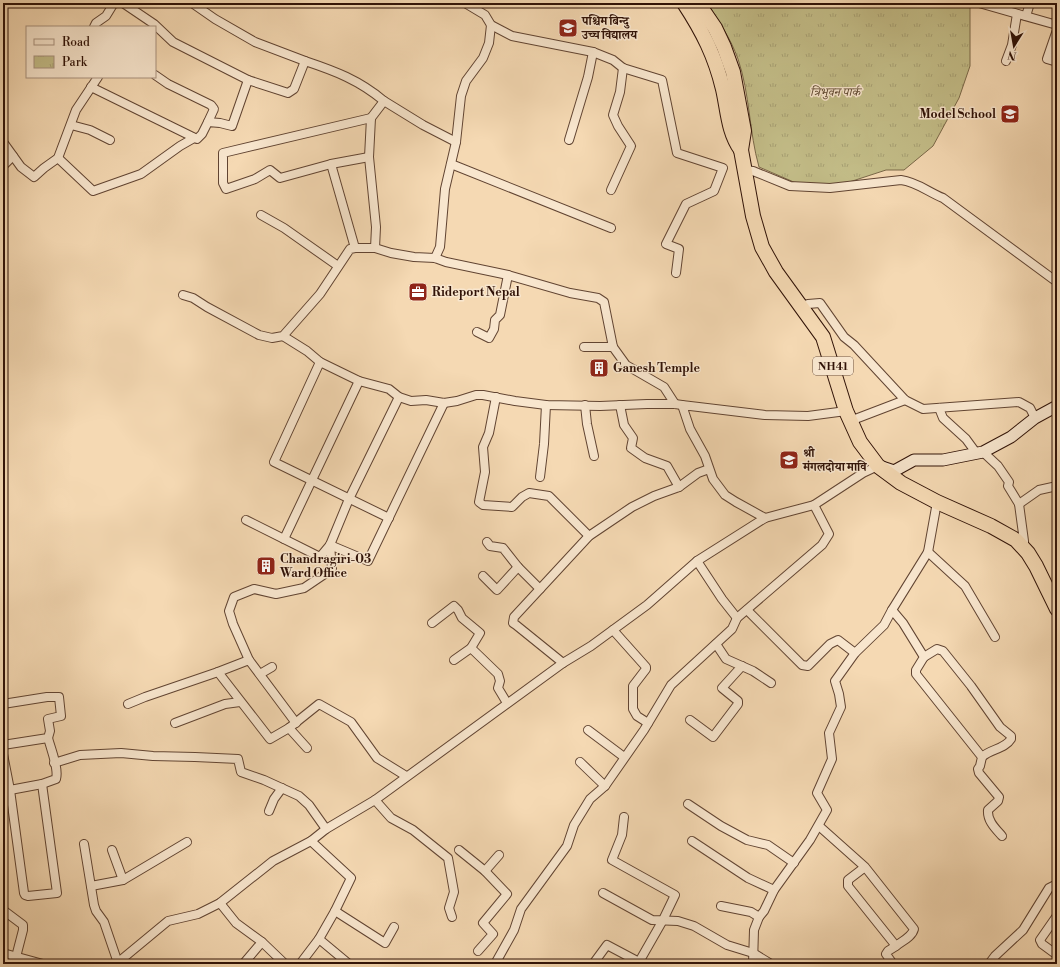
<svg xmlns="http://www.w3.org/2000/svg" width="1060" height="967" viewBox="0 0 1060 967" font-family="'Libre Bodoni','Noto Serif Devanagari',serif">
  <defs>
    <pattern id="park-tufts" width="24" height="20" patternUnits="userSpaceOnUse"><rect width="24" height="20" fill="#c3bd88"/><path d="M3 7l-1-3M5 7V3M7 7l1-3M15 17l-1-3M17 17v-4M19 17l1-3" fill="none" stroke="#a8a174"/></pattern>
  </defs>
  <rect width="100%" height="100%" fill="#f5d9b3"/>
  <filter id="stains"><feTurbulence type="fractalNoise" baseFrequency=".005" numOctaves="4"/><feColorMatrix values="0 0 0 0 .2 0 0 0 0 .09 0 0 0 0 .02 0 0 0 .5 -.17"/></filter>
  <radialGradient id="worn" r=".72"><stop offset=".6" stop-color="#630" stop-opacity="0"/><stop offset="1" stop-color="#630" stop-opacity=".3"/></radialGradient>
  <!-- park -->
  <path fill="url(#park-tufts)" stroke="#7a6848" d="M707,3H970V66L959,98L933,146L904,170H886L831,188L803,186L759,167C749,132 750,94 738,59C731,39 718,20 707,3Z"/>
  <g fill="none" stroke-linecap="round" stroke-linejoin="round">
    <!-- street casing -->
    <g stroke="#614432" stroke-width="10">
      <g id="street">
        <polyline points="123,3 154,24 173,42 248,80"/>
        <polyline points="192,3 215,19 255,42 305,61"/>
        <polyline points="979,3 1057,25"/>
        <polyline points="1026,16 1030,3"/>
        <polyline points="491,25 512,36 593,52 613,60 623,68 662,80 677,153 723,168 714,191 686,204 666,244 679,249 676,273"/>
        <polyline points="94,27 96,23 106,16 114,3"/>
        <polyline points="1057,30 1047,59 1057,62"/>
        <polyline points="1006,61 1012,45 1017,14"/>
        <polyline points="155,75 168,84 211,105 214,109 208,122"/>
        <path d="M91,87L197,139L202,134L208,122L220,123L232,126L248,80L288,93L294,89L305,61C335,71 359,80 384,101"/>
        <polyline points="71,125 90,130 110,140"/>
        <polyline points="569,140 588,77 593,52"/>
        <polyline points="3,142 21,167 34,177 44,168 58,158 76,110 98,77"/>
        <polyline points="369,157 331,164 280,178 270,170 255,179 226,189 223,183 223,153 371,118"/>
        <polyline points="58,158 93,191 141,174 180,146 194,138"/>
        <polyline points="331,164 355,248"/>
        <polyline points="451,164 611,228"/>
        <polyline points="3,166 13,156"/>
        <path d="M744,170L753,171L790,186L830,188L901,180C917,182 928,192 943,198L1057,282"/>
        <polyline points="611,190 631,146 618,126 613,115 620,92 623,68"/>
        <polyline points="261,215 284,228 338,266"/>
        <polyline points="375,248 376,227 369,157 371,118 384,101 423,125 456,142"/>
        <polyline points="435,258 440,247 445,189 456,142 461,96 466,81 483,58 489,43 491,25 485,15 465,3"/>
        <polyline points="183,295 193,298 207,307 259,335 272,338 283,336 320,294 350,249 355,248 375,248 391,253 414,257 435,258 446,262 508,275 570,293 598,298 604,302 613,347 626,365 664,387 675,404"/>
        <polyline points="800,307 808,304 820,303 844,337 854,345 905,400 923,409 1019,402 1030,408 1035,418"/>
        <polyline points="477,332 489,338 494,329 495,320 500,315 508,275"/>
        <polyline points="283,336 307,351 320,362 359,381 389,389 399,397 411,401 426,400 444,403 457,401 476,395 483,395 515,401 546,405 600,406 647,404 675,404 682,405"/>
        <polyline points="584,347 613,347"/>
        <polyline points="320,362 274,462 389,518"/>
        <polyline points="496,397 489,433 483,447 485,472 479,502 483,505 512,507 522,497 529,493 549,496 589,536"/>
        <polyline points="585,405 587,424 594,456"/>
        <polyline points="620,405 624,425 633,438 631,448 645,458 667,466 679,487"/>
        <polyline points="939,408 943,418 966,439 977,454"/>
        <polyline points="850,421 905,400"/>
        <polyline points="983,452 998,466 1009,482 1008,486 1019,504 1024,541 1024,547"/>
        <polyline points="540,477 544,444 546,405"/>
        <polyline points="1019,504 1039,490 1057,486"/>
        <polyline points="765,518 736,502 725,495 713,479 705,456 690,429 682,405 765,415 808,416 846,411"/>
        <polyline points="246,520 320,557 330,545 349,499 399,397"/>
        <polyline points="284,539 359,381"/>
        <polyline points="487,542 490,546 503,548 518,567 540,589"/>
        <polyline points="928,552 965,586 995,637"/>
        <polyline points="697,561 722,599 737,618"/>
        <polyline points="483,576 497,590 518,567"/>
        <polyline points="747,610 802,665 808,666 830,644 838,640 855,653"/>
        <path d="M892,610L903,623L924,657L916,670V674L982,757L980,766L978,769L979,773L999,797L998,801L988,810C987,821 996,829 1002,836"/>
        <polyline points="432,623 454,606 458,610 462,618 480,633 471,648 498,674 500,681 498,688 507,703"/>
        <polyline points="613,630 646,667 646,669 633,686 633,709 637,716 648,723"/>
        <polyline points="716,644 726,659 753,671 771,683"/>
        <path d="M924,657L937,649L943,651L971,686L1000,727L1011,736V739C1005,749 990,749 982,757"/>
        <polyline points="249,660 233,624 229,611 234,597 254,589 276,594 304,588 332,569 330,545 368,561 444,403"/>
        <polyline points="454,660 471,648"/>
        <polyline points="563,663 516,625 513,623 514,617 589,536 632,507 654,496 679,487 698,473 709,469"/>
        <polyline points="218,672 249,660 296,723"/>
        <polyline points="260,674 272,667"/>
        <polyline points="3,704 47,697 59,697 61,716 48,719 50,731 48,738 3,745"/>
        <polyline points="128,704 145,697 218,672 270,739 289,728 319,704 351,722 377,758 406,776"/>
        <polyline points="690,720 713,737 738,704 738,701 722,688 742,666"/>
        <polyline points="175,723 225,704 240,702"/>
        <polyline points="289,728 307,748"/>
        <polyline points="588,730 624,757"/>
        <polyline points="3,754 10,790 24,893 25,895 28,896 57,893 42,784"/>
        <polyline points="580,762 605,786"/>
        <polyline points="54,763 80,755 121,753 153,756 195,757 238,759 241,772 264,780 299,796 309,805 326,829"/>
        <path d="M10,790L42,784L56,779C59,769 51,749 48,738"/>
        <polyline points="375,800 391,818 413,830 448,858 454,892 449,908 452,917"/>
        <polyline points="688,804 721,826 747,840 768,845 794,863"/>
        <polyline points="269,811 274,799 282,788"/>
        <path d="M819,826L865,867L914,929C912,937 902,941 896,946L848,886V880L865,867"/>
        <polyline points="311,841 351,878 335,911 319,939 349,964"/>
        <polyline points="692,841 748,878 774,890"/>
        <polyline points="84,844 94,905 96,911 104,922 118,963"/>
        <polyline points="112,850 123,880"/>
        <polyline points="459,850 485,871 507,894 483,923 493,934 478,951"/>
        <polyline points="485,871 499,855"/>
        <polyline points="91,886 123,880 187,842"/>
        <polyline points="603,893 652,920 678,921 694,926 727,945 753,953 771,964"/>
        <polyline points="220,903 236,923 262,942 285,964"/>
        <polyline points="721,906 751,912 759,917"/>
        <polyline points="3,910 23,925 23,930 16,957"/>
        <polyline points="335,911 385,943 394,927"/>
        <polyline points="1056,917 1040,940 1042,944 1057,955"/>
        <polyline points="3,953 43,964"/>
        <polyline points="244,963 262,942"/>
        <polyline points="116,964 168,921 198,914 220,903 273,861 311,841 326,829 375,800 563,663 591,646 647,605 697,561 765,518 814,505 863,473 878,466"/>
        <polyline points="300,964 319,939"/>
        <polyline points="495,964 514,930 521,909 567,846 574,825 590,799 605,786 644,730 671,685 732,629 737,618 822,545 829,534 814,505"/>
        <polyline points="593,964 607,945 639,962 663,920 675,895 612,860 622,835 624,817"/>
        <polyline points="753,964 754,930 759,917 764,911 774,890 810,840 827,810 817,793 832,759 829,733 841,707 839,694 835,681 855,653 884,625 892,610 928,552 937,502"/>
        <polyline points="893,964 886,954 888,951 896,946"/>
        <polyline points="989,964 995,956 1023,930 1049,888 1057,884"/>
      </g>
    </g>
    <!-- secondary casing -->
    <g stroke="#301207" stroke-width="13">
      <polyline id="secondary" points="882,467 894,471 914,460 943,460 983,452 1011,437 1035,418 1057,406"/>
    </g>
    <!-- highway casing -->
    <g stroke="#301207" stroke-width="16">
      <g id="highway">
        <path d="M684,3C703,32 715,56 723,89C728,111 728,132 741,150"/>
        <polyline points="698,3 715,28 724,47 733,72 744,131 741,150 753,216 762,247 776,272 823,337 846,411 860,442 878,466 901,483 937,502 991,526 1016,540 1028,553 1036,566 1057,609"/>
      </g>
    </g>
    <!-- street -->
    <use href="#street" stroke="#f8e6ce" stroke-width="8"/>
    <!-- secondary -->
    <use href="#secondary" stroke="#f8e6ce" stroke-width="11"/>
    <!-- highway -->
    <use href="#highway" stroke="#f5d9b3" stroke-width="14"/>
  </g>
  <!-- icons -->
  <defs>
    <g id="school-square" transform="scale(1)"><rect x="-9" y="-9" width="18" height="18" rx="4" fill="#8f2418" stroke="#f8e6ce"/><path d="M0-5L7-2L0 1L-7-2ZM-4 1L0 2.5L4 1V4Q0 6-4 4Z" fill="#fff"/></g>
    <g id="office-square" transform="scale(1)"><rect x="-9" y="-9" width="18" height="18" rx="4" fill="#8f2418" stroke="#f8e6ce"/><path d="M-6-3h4V-5.5h4V-3h4V5H-6ZM-1-4.5V-3h2v-1.5ZM-6 0V1H6V0Z" fill="#fff"/></g>
    <g id="building-square" transform="scale(1)"><rect x="-9" y="-9" width="18" height="18" rx="4" fill="#8f2418" stroke="#f8e6ce"/><path d="M-4-6H4V6H1V3H-1V6H-4ZM-2.5-4.3h1.7v1.8h-1.7ZM.8-4.3h1.7v1.8H.8ZM-2.5-1h1.7V.8h-1.7ZM.8-1h1.7V.8H.8Z" fill="#fff"/></g>
  </defs>
  <g fill-rule="evenodd">
    <use href="#school-square" x="568" y="28"/>
    <use href="#school-square" x="1010" y="114"/>
    <use href="#office-square" x="418" y="292"/>
    <use href="#building-square" x="599" y="368"/>
    <use href="#school-square" x="789" y="460"/>
    <use href="#building-square" x="266" y="566"/>
  </g>
  <g text-anchor="middle" stroke-width="3" stroke-linejoin="round" paint-order="stroke">
    <!-- shield labels -->
    <rect fill="#f8e6ce" stroke="#6c5243" stroke-width="1" x="813" y="357" width="40" height="18" rx="3"/>
    <g font-size="11" font-weight="bold" fill="#301207">
      <text x="833" y="370">NH41</text>
    </g>
    <!-- poi labels -->
    <g font-size="12" font-weight="bold" fill="#301207" stroke="#f8e6ce" text-anchor="start">
      <text x="582" y="25">पश्चिम बिन्दु<tspan x="582" dy="14">उच्च विद्यालय</tspan></text>
      <text x="996" y="118" text-anchor="end">Model School</text>
      <text x="432" y="296">Rideport Nepal</text>
      <text x="613" y="372">Ganesh Temple</text>
      <text x="803" y="457">श्री<tspan x="803" dy="14">मंगलदोया मावि</tspan></text>
      <text x="280" y="563">Chandragiri-03<tspan x="280" dy="14">Ward Office</tspan></text>
    </g>
    <!-- park labels -->
    <g font-size="12" font-style="italic" fill="#5c452e" stroke="#f8e6ce">
      <text x="835" y="96">त्रिभुवन पार्क</text>
    </g>
  </g>
  <!-- margin -->
  <rect width="1060" height="967" fill="none" stroke="#f5d9b3" stroke-width="16"/>
  <rect x="4" y="4" width="1052" height="959" fill="none" stroke="#301207" stroke-width="2"/>
  <rect x="8" y="8" width="1044" height="951" fill="none" stroke="#301207"/>
  <!-- legend -->
  <rect x="26" y="26" width="130" height="52" fill="#f8e6ce" stroke="#a8917e"/>
  <rect x="34" y="39" width="20" height="6" fill="#f8e6ce" stroke="#a8917e"/>
  <text x="62" y="46" font-size="12" fill="#301207">Road</text>
  <rect x="34" y="56" width="20" height="12" fill="url(#park-tufts)" stroke="#a8917e"/>
  <text x="62" y="66" font-size="12" fill="#301207">Park</text>
  <!-- north arrow -->
  <g transform="translate(1014 46) rotate(191)" stroke="#f8e6ce" stroke-width="3" paint-order="stroke">
  <path d="M0-3L7 15L0 10L-7 15Z" fill="#301207"/>
  <text y="-6" font-size="11" font-weight="bold" text-anchor="middle" fill="#301207">N</text>
  </g>
  <rect width="100%" height="100%" filter="url(#stains)"/>
  <rect width="100%" height="100%" fill="url(#worn)"/>
</svg>
